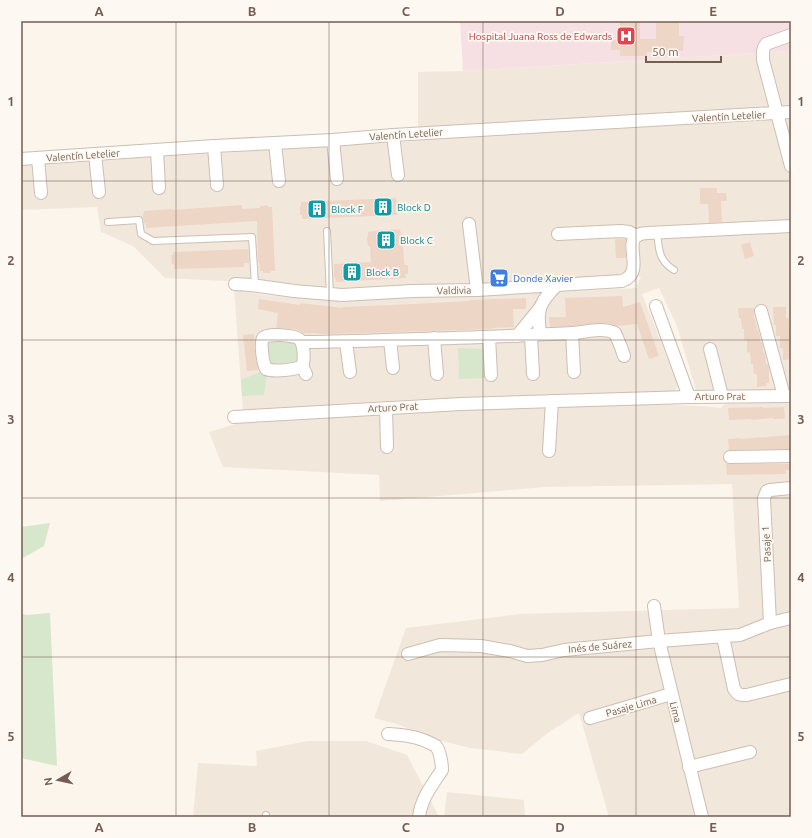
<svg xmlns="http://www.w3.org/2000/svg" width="812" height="838" viewBox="0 0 812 838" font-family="Ubuntu,sans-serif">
  <rect width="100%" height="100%" fill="#fbf5ec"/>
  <!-- residential -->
  <g fill="#f2e7db">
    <polygon points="791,51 791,390 696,390 677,326 659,288 642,294 678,386 674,392 418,399 243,411 234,289 264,295 340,301 420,296 534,293 637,288 638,283 641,277 625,272 611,277 472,284 341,289 286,284 165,278 133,246 101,232 97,207 21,210 21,165 418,141 418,72 463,71"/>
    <polygon points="791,402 791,817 609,817 579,713 549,732 522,754 470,748 430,738 400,725 374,718 406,628 520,614 739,608 732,484 545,487 380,501 379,475 223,467 209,432 246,421 381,413 583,404 648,404 701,406 721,408 725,404"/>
    <polygon points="308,741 366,741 407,755 439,817 193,817 198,763 257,766 256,751"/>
    <polygon points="447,792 524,800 525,817 444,817"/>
  </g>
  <!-- medical -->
  <polygon fill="#f7e0e3" points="460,21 791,21 791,51 463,71"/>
  <!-- green -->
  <g fill="#d6e7cb">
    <polygon points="266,340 297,342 299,362 267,364"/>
    <polygon points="458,348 486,349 487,378 459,379"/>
    <polygon points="263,371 267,373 264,395 242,396 241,380"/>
    <polygon points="50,523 44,546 21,559 21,527"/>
    <polygon points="50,613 57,766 21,758 21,614 27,615"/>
  </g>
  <!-- building -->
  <g fill="#edd6c6">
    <polygon points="620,21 640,21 640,39 656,39 656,21 679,21 679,36 684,36 683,51 647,52 647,56 620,56 620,50 611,50 611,40 620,40"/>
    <polygon points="700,188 717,188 717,193 726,193 727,201 721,201 722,222 709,223 708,204 700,204"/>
    <polygon points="396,198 397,202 399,202 399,211 397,211 397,215 302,219 302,215 300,215 300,206 301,206 301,202"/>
    <polygon points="242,205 242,209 260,208 260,206 268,205 268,207 272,207 275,271 271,271 271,273 263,273 263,271 260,271 259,262 258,262 257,221 146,228 146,223 144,224 143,218 143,214 144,214 144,211 173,209 173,210"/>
    <polygon points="400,229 401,235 404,235 405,243 403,243 404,261 405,265 408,265 408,274 405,274 406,278 336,282 335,277 334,277 334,264 371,262 370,246 368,246 367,237 368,237 368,232"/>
    <polygon points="615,239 626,239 625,246 626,258 616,258"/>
    <polygon points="750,242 754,256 745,259 741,245"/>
    <polygon points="248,249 249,263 244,263 244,267 174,269 174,264 172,264 171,255 173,255 173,252"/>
    <polygon points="622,296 623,307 640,302 659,356 649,359 637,324 616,326 606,323 599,323 572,326 550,327 549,317 566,317 565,298"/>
    <polygon points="526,298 526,309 513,309 514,327 492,328 492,329 331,334 323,334 311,333 311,334 304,333 300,331 294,329 276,328 278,313 258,309 259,299 300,305 300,303 343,308 343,307 414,304 470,301 470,300"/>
    <polygon points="773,307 786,307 786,318 789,318 789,329 791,329 791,359 783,360 783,348 780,348 780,336 776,336 776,325 774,325"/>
    <polygon points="738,308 754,308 754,319 755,319 757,330 758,330 760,336 760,342 762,342 763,346 763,353 765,353 766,364 768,364 769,369 769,383 766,383 766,386 757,387 757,374 754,374 753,364 751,364 750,352 747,353 747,340 744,340 744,329 742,329 741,318 739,318"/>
    <polygon points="254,334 255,354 258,370 247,371 243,335"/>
    <polygon points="763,407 763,408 784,407 785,419 773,419 773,418 751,420 751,419 729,420 728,408"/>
    <polygon points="791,435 791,449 729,450 728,439 740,438 740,439"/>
    <polygon points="726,464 791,464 791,470 786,470 786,474 727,475"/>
  </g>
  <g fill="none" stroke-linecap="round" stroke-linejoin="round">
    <!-- service casing -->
    <g stroke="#ccbeb2" stroke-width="8">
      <g id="service">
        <polyline points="108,222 139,220 141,234 153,241 252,237 255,285"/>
        <polyline points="327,231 330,295"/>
        <path d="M657,232C659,249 658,260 674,270"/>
        <polyline points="266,817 266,815"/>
      </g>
    </g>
    <!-- minor casing -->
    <g stroke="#ccbeb2" stroke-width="14">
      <g id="minor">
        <path d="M791,35L766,44C762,49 763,54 763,60L791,166"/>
        <polyline points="393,135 398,175"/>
        <polyline points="333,140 337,179"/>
        <polyline points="275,143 279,181"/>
        <polyline points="214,146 217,185"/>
        <polyline points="157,150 159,188"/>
        <polyline points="95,154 99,192"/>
        <polyline points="38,158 41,193"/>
        <polyline points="21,159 214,146 333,140 393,135 791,112"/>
        <polyline points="469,224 477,290"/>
        <polyline points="558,234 621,231 629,232 637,236"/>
        <path d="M235,284L251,285L294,291L342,295L412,291L477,290L622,281C645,273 625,245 636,236C639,234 645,233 648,233L791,226"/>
        <polyline points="656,306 689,397"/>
        <polyline points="761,311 784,396"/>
        <polyline points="572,333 574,372"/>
        <path d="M540,334C539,324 537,311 543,302C546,296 552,290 557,285"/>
        <polyline points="531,335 533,374"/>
        <polyline points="517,336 540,308"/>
        <polyline points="489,337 491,375"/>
        <polyline points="434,338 437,374"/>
        <polyline points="390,340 393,368"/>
        <path d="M302,342C340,342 379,340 418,339C455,338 493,337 530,335C544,334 559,334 573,333C586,332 602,327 615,333L621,347L624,356"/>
        <polyline points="346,342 350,372"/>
        <polyline points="710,349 722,396"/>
        <path d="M302,366C296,370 273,372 266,369C263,364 260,343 263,338C267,333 295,335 299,339C304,343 305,360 302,366L306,374"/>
        <polyline points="386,408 387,447"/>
        <polyline points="234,417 461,404 689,397 791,396"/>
        <polyline points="549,451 552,401"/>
        <polyline points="730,457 791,456"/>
        <polyline points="654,606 659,641 702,817"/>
        <polyline points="770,623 764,498 767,491 770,490 791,488"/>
        <polyline points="723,637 734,689 738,694 742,695 747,695 791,684"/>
        <polyline points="408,654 440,645 481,646 510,651 527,656 542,655 564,650 659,641 740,635 770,623 791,618"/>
        <polyline points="590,718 671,694"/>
        <path d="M388,734C402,735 417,736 430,743C432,744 434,745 436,746C440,751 442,764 442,770C432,785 421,799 419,817"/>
        <polyline points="689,767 750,752"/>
      </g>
    </g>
    <!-- service -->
    <use href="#service" stroke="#fff" stroke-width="6"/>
    <!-- minor -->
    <use href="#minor" stroke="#fff" stroke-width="12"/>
  </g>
  <!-- grid -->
  <path fill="none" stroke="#745e51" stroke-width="1" stroke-opacity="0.55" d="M176,21V817M329,21V817M483,21V817M636,21V817M21,181H791M21,340H791M21,498H791M21,657H791"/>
  <!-- icons -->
  <defs>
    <g id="hospital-square" transform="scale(1)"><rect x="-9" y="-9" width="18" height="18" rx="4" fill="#e0444e" stroke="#fdf9f2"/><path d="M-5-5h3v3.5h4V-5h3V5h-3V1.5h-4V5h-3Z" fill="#fff"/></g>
    <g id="building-square" transform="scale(1)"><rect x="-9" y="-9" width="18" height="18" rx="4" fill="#0f9aa8" stroke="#fdf9f2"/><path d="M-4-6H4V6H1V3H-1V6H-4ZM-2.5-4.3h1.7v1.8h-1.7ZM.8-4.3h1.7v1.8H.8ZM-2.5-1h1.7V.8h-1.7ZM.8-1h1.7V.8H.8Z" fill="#fff"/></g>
    <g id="supermarket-square" transform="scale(1)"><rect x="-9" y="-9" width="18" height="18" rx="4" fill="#3f7fe0" stroke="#fdf9f2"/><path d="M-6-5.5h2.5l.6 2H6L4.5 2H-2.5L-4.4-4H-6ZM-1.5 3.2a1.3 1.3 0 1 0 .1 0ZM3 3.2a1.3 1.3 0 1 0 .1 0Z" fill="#fff"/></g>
  </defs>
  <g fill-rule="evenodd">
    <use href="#hospital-square" x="626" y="36"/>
    <use href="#building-square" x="383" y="207"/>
    <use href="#building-square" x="317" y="209"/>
    <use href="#building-square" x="386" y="240"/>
    <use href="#building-square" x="352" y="272"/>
    <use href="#supermarket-square" x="499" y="278"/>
  </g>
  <g text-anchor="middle" stroke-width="3.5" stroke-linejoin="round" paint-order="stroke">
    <!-- health labels -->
    <g font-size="10" fill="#be3a42" stroke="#fdf9f2" text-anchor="end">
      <text x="612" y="40">Hospital Juana Ross de Edwards</text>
    </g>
    <!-- street labels -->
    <g font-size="10" fill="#745e51" stroke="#fdf9f2">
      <text transform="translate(729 116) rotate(-3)" y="4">Valentín Letelier</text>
      <text transform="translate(406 134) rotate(-4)" y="4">Valentín Letelier</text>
      <text transform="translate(83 155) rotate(-4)" y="4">Valentín Letelier</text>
      <text transform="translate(454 290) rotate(-1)" y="4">Valdivia</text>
      <text x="720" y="400">Arturo Prat</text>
      <text transform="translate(393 407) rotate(-3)" y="4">Arturo Prat</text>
      <text transform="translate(766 544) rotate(-93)" y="4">Pasaje 1</text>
      <text transform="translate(600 646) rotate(-5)" y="4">Inés de Suárez</text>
      <text transform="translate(631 706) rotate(-16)" y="4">Pasaje Lima</text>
      <text transform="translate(676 712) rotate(76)" y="4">Lima</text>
    </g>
    <!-- culture labels -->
    <g font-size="10" fill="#0d838f" stroke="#fdf9f2" text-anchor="start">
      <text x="397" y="211">Block D</text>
      <text x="331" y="213">Block F</text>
      <text x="400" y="244">Block C</text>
      <text x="366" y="276">Block B</text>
    </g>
    <!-- shop labels -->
    <g font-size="10" fill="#366cbe" stroke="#fdf9f2" text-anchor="start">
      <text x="513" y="282">Donde Xavier</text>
    </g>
  </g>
  <!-- border -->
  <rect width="812" height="838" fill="none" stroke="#fdf9f2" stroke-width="44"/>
  <!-- north arrow -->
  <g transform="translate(58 780) rotate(261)" stroke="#fdf9f2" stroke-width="3" paint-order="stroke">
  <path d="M0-3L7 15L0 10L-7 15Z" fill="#745e51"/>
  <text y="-6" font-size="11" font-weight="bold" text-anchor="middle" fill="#745e51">N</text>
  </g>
  <!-- scale -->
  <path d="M646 56v6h75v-6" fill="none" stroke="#745e51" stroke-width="2"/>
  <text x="652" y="56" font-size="12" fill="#745e51" stroke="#fdf9f2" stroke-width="3" paint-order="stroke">50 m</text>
  <rect x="22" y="22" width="768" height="794" fill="none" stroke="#745e51" stroke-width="1.5"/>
  <g font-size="13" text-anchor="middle" font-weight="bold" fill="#745e51">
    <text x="99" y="16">A</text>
    <text x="252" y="16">B</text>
    <text x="406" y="16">C</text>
    <text x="560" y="16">D</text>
    <text x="713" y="16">E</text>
    <text x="11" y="106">1</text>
    <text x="801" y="106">1</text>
    <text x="11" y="265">2</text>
    <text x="801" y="265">2</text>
    <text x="11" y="424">3</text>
    <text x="801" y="424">3</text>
    <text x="11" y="582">4</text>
    <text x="801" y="582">4</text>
    <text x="11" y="741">5</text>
    <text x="801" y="741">5</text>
    <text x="99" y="832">A</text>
    <text x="252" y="832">B</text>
    <text x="406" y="832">C</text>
    <text x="560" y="832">D</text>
    <text x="713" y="832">E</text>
  </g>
</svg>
